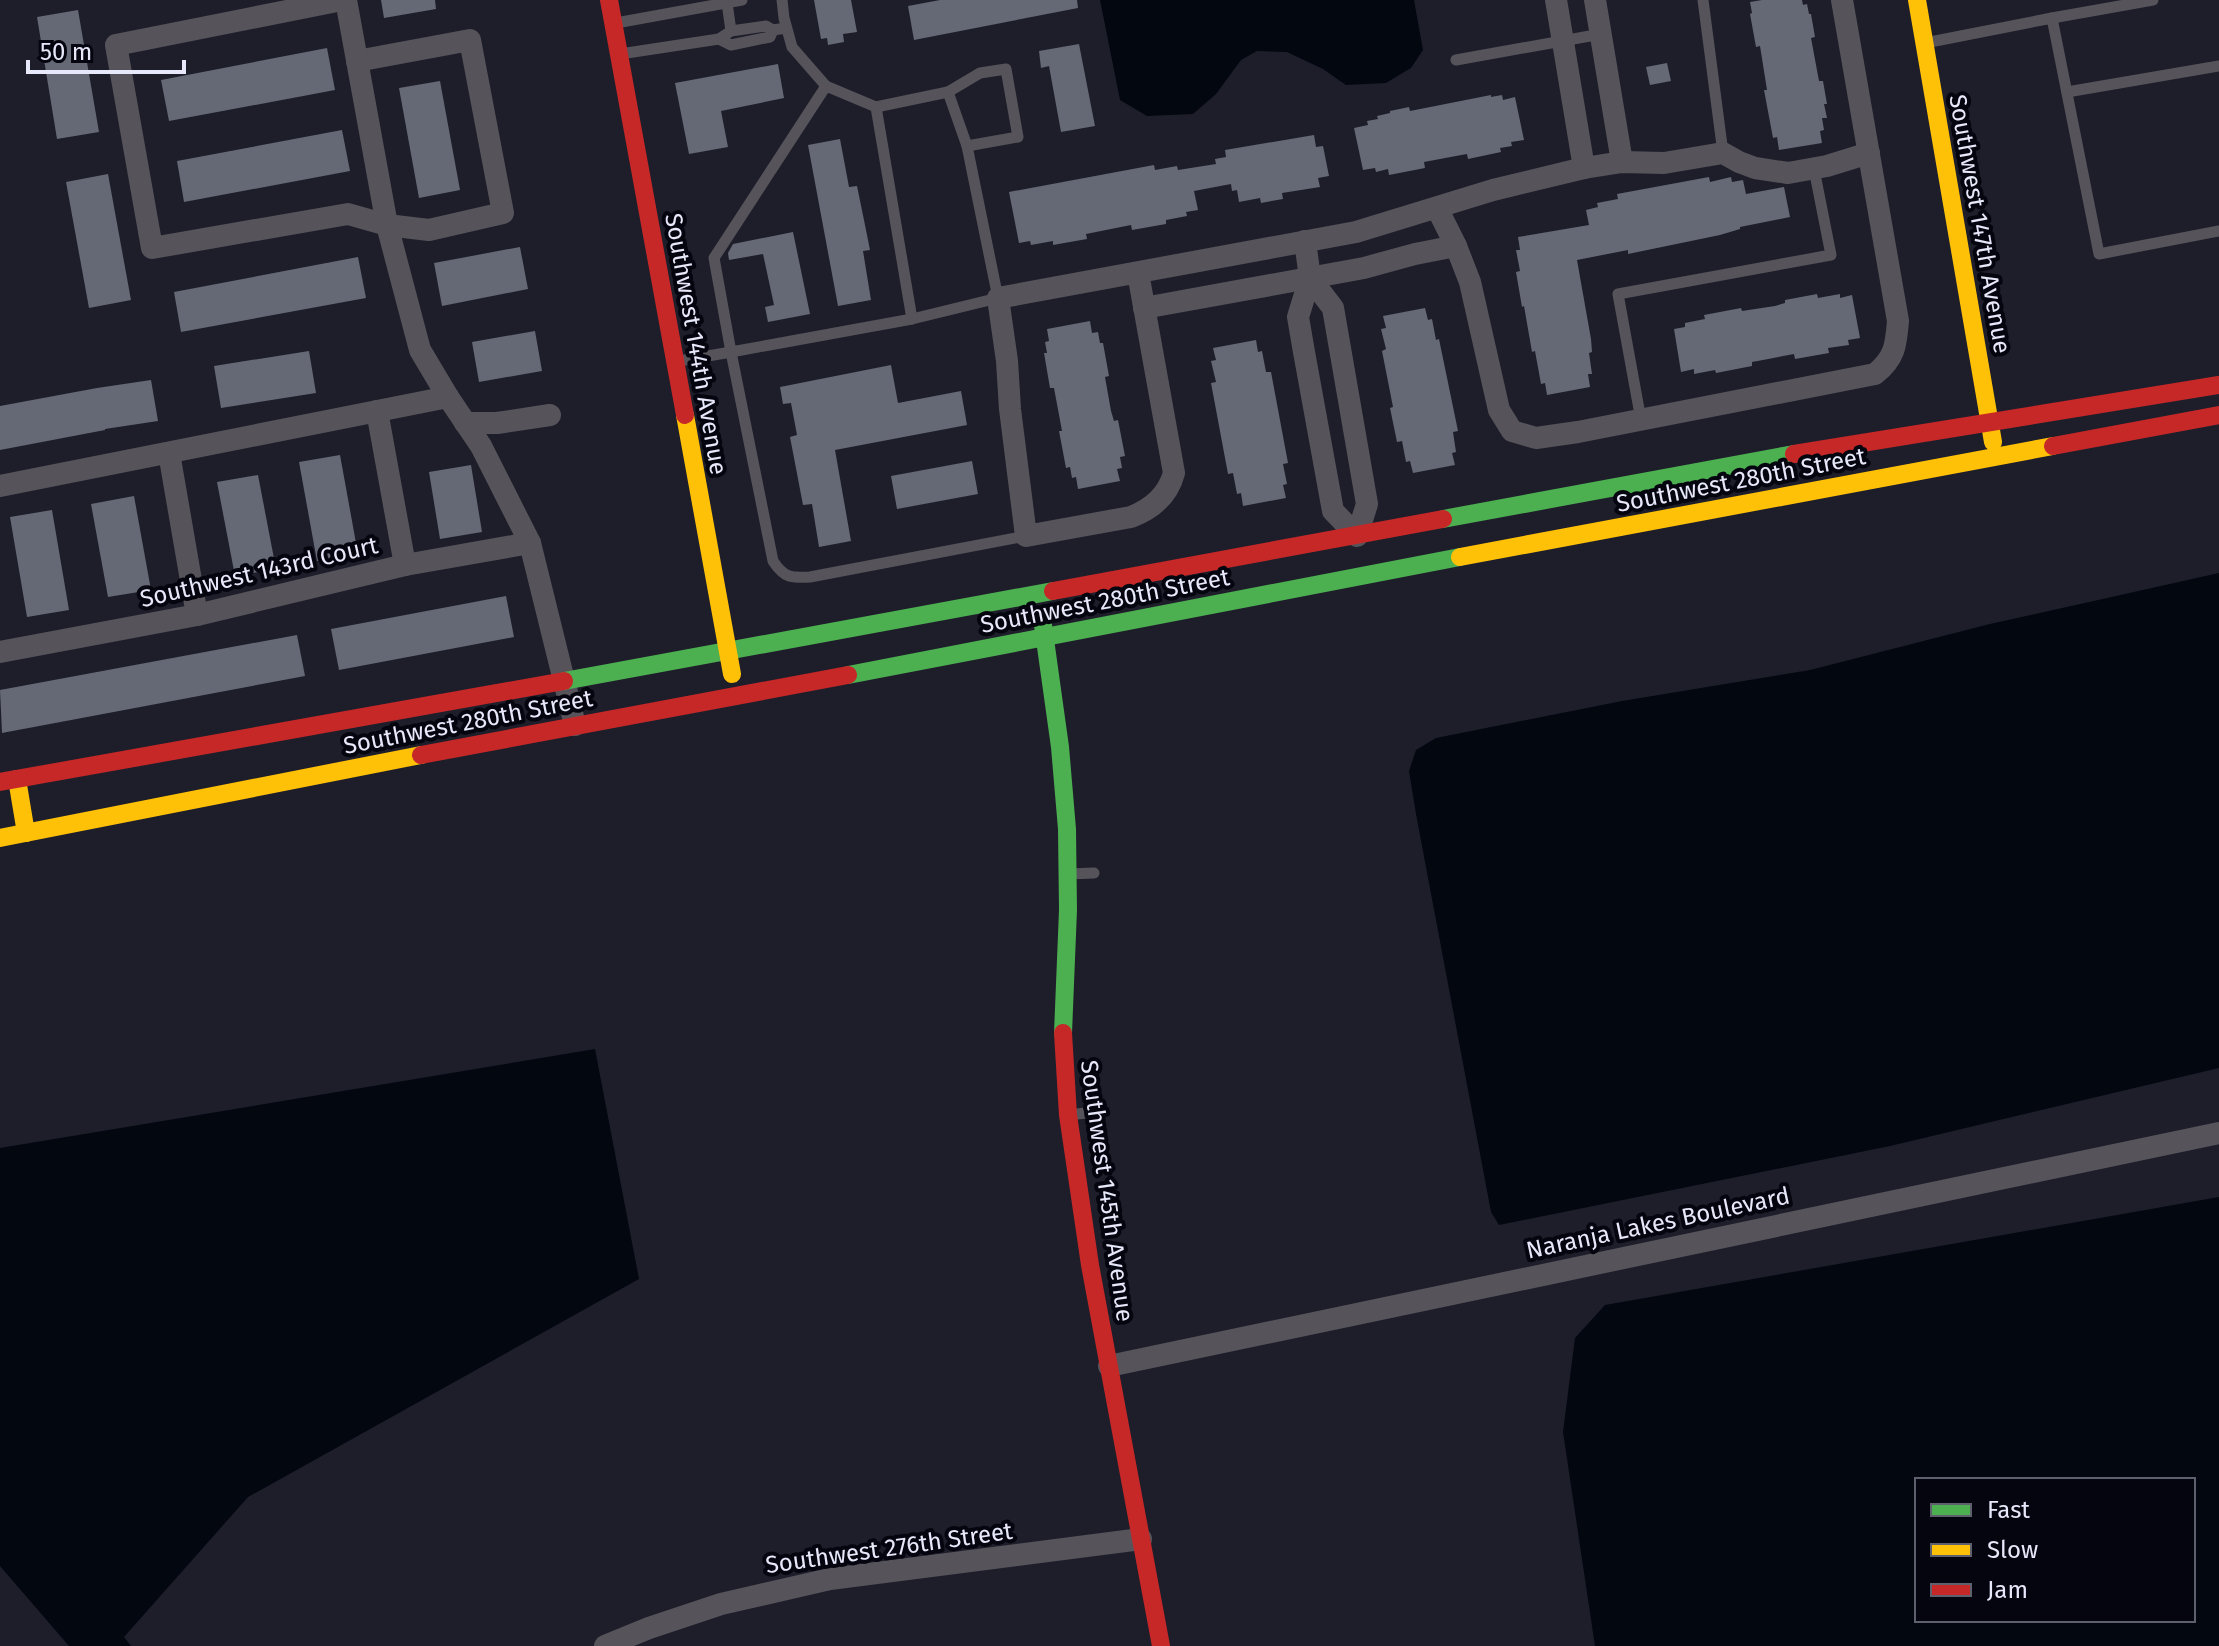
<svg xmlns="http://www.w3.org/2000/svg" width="2219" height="1646" viewBox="0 0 2219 1646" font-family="'Fira Sans',sans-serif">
  <rect width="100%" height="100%" fill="#1e1e2b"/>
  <!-- water -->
  <g fill="#03070f" fill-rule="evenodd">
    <polygon points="1100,0 1414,0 1423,50 1411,68 1386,83 1346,85 1323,69 1287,52 1257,51 1241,60 1216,94 1193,114 1147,116 1120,100"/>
    <polygon points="2219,573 2219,1068 1890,1146 1499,1225 1491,1212 1416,814 1409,771 1416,750 1436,738 1622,701 1810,670 1990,624"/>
    <polygon points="595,1049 639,1279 248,1497 124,1637 131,1646 69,1646 0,1566 0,1148"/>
    <path d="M2219,1197V1646H1595L1563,1432L1575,1338L1605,1305ZM1917,1480H2193V1620H1917Z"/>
  </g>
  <!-- building -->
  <g fill="#656975">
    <polygon points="381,0 435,0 436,9 384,18"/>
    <polygon points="814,0 851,0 857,32 843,34 844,42 828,45 827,38 821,39"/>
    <polygon points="940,0 1077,0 1078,8 914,40 908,6"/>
    <polygon points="1762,0 1802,0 1803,5 1807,4 1809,14 1811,14 1815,37 1811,38 1819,81 1823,81 1827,104 1824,104 1827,118 1822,118 1824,130 1820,131 1822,143 1779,150 1777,137 1773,138 1764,90 1767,90 1760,46 1756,47 1750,14 1752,13 1750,2"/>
    <polygon points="78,10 99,132 57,139 37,17"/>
    <polygon points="1079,44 1095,126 1061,132 1049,66 1041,68 1039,51"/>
    <polygon points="327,48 335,90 169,121 161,80"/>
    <polygon points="1667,63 1671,81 1650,85 1646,67"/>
    <polygon points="778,64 784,98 721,111 728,147 689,154 675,83"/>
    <polygon points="440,81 460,190 419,198 399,88"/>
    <polygon points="1491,95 1491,97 1502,95 1503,100 1515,97 1524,140 1511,142 1512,146 1500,148 1501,152 1468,159 1467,154 1456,156 1424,162 1425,168 1389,175 1388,169 1376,172 1375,168 1363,170 1354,128 1368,125 1367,121 1378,119 1377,116 1390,113 1390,111 1409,107 1410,111"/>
    <polygon points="342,130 350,171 184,202 177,161"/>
    <polygon points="1314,135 1316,147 1323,146 1329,176 1318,178 1320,187 1282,193 1283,199 1261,203 1260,198 1239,202 1237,190 1232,191 1231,184 1194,191 1198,210 1186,212 1187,216 1166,220 1166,224 1132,230 1131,225 1086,234 1087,239 1053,245 1053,241 1031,245 1030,241 1019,243 1009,192 1154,165 1155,170 1177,166 1178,170 1216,164 1215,159 1226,157 1225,150"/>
    <polygon points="840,139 849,187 857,186 865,225 870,250 863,251 871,300 838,306 808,145"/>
    <polygon points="108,174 131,300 89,308 66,182"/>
    <polygon points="1709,177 1710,182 1731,177 1732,182 1743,180 1746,194 1784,187 1790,217 1740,227 1740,229 1720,235 1628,254 1628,250 1577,260 1591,339 1592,352 1589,353 1592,374 1588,374 1590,387 1547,395 1545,383 1541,384 1535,351 1532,352 1524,306 1522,307 1516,272 1520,271 1516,250 1520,250 1518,237 1589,225 1586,210 1598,207 1597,203 1618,199 1617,194"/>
    <polygon points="793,232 810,314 768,322 765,307 774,305 763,254 729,260 728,253 733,244"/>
    <polygon points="520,247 528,289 442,306 434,263"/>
    <polygon points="358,257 366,298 181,332 174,292"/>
    <polygon points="1817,294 1818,298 1840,294 1840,298 1852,295 1860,338 1848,340 1849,345 1828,348 1829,353 1795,359 1794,354 1763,360 1752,362 1752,366 1716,373 1715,370 1694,374 1694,369 1681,372 1674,329 1685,327 1685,323 1705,319 1704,315 1741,308 1742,311 1775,306 1785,303 1785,300"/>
    <polygon points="1425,308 1428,320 1432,319 1436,340 1439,339 1458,431 1453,432 1456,452 1452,453 1455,465 1413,473 1410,461 1406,462 1402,441 1397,442 1390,408 1393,407 1382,351 1386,349 1381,329 1386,328 1383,316"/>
    <polygon points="1090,321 1092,333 1098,332 1100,343 1103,343 1109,376 1105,377 1111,411 1114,421 1118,420 1125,456 1120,457 1122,468 1117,469 1120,481 1078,489 1076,477 1072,478 1070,467 1066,468 1059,431 1062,431 1054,388 1050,388 1044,353 1047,353 1045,342 1049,341 1047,329"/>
    <polygon points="535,331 542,371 479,382 472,342"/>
    <polygon points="1256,340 1258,352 1262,351 1266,372 1271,372 1288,463 1283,464 1287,484 1283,485 1286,498 1243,506 1241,493 1237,494 1233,473 1228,474 1211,383 1216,382 1211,361 1216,360 1213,348"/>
    <polygon points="309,351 316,393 221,408 214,366"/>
    <polygon points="891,365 898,403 961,391 967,425 835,450 851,541 819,547 812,504 803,505 790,437 797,435 791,403 783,404 780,387"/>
    <polygon points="151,380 158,421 105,429 105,430 0,450 0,406 97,388"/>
    <polygon points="340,455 358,554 317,561 299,462"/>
    <polygon points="972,461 978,494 897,509 891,476"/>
    <polygon points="471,465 482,532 440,539 429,472"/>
    <polygon points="258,475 276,569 235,576 217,482"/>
    <polygon points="134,496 151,590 108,597 91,504"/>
    <polygon points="52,510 69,610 27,617 10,517"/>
    <polygon points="506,596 514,637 339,670 331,629"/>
    <polygon points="297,635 305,676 2,733 0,690"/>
  </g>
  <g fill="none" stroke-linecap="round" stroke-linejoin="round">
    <!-- lane -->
    <g stroke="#56545a" stroke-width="11">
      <polyline points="782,0 784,18 792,47 826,86"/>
      <polyline points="1703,0 1723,153"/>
      <polyline points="727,3 731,31"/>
      <polyline points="2052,18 2153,0"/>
      <polyline points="616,23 742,0"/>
      <polyline points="719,39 731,45 770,37 773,30"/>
      <polyline points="1925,43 2052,18 2099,254 2219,231"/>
      <polyline points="620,54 719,39 731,31 766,26 773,30 786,28"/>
      <polyline points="1456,60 1601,34"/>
      <polyline points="948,92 980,73 1006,69 1018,137 967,146"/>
      <polyline points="2067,92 2219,66"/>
      <path d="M876,107L948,92L967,146L998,298L912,319L731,352L773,561C784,578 791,578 810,577L1026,536"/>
      <polyline points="679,361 731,352 714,258 826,86 876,107 912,319"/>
      <polyline points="1641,420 1618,294 1831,255 1814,169"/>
      <polyline points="1068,874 1094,873"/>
      <polyline points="1069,1115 1094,1112"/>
    </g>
    <!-- street -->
    <g stroke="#56545a" stroke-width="22">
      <polyline points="342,0 116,45 152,248 348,214 387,225 429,230 503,213 470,40 357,61"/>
      <polyline points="346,0 387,225 420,350 448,397 481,446 530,543 575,725"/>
      <polyline points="1556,0 1584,168"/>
      <polyline points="1595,0 1622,162"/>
      <path d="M1437,208L1456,246L1470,282L1499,410L1512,431L1536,438L1578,432L1875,374C1895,358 1896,345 1898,321L1842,0"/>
      <polyline points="1305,241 1310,278 1298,317 1304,352 1333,511 1357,536 1367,504 1333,308 1310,278"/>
      <path d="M1138,273L1174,473C1168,495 1152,509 1131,517L1026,536L1010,409L1007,361L998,298L1356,232L1493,190L1584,168L1622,162L1664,163L1723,153L1739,162L1755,168L1788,173L1827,166L1869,153"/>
      <polyline points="1144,308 1364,268 1415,254 1456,246"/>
      <polyline points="377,411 405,565"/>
      <polyline points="465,423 497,423 550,415"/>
      <polyline points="169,453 197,615"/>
      <polyline points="0,486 448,397"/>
      <polyline points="0,652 197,615 405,565 530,543"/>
      <polyline points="1109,1366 2219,1133"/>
      <polyline points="605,1646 649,1628 721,1604 830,1579 1141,1539"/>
    </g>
    <!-- fast -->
    <g stroke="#4caf50" stroke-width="18">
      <polyline points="1443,519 1794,454"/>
      <polyline points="1042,618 1060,747 1067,829 1068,910 1063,1033"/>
      <polyline points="848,675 1460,557"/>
      <polyline points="564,681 1053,591"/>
    </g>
    <!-- slow -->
    <g stroke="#ffc107" stroke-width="18">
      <polyline points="1917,0 1993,442"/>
      <polyline points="685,415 732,674"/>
      <polyline points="1460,557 2053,446"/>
      <polyline points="17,779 26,833"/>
      <polyline points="0,838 421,755"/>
    </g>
    <!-- jam -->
    <g stroke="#c62828" stroke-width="18">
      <polyline points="609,0 685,415"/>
      <polyline points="2053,446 2219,415"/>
      <polyline points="1794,454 2219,385"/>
      <polyline points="1053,591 1443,519"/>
      <polyline points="421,755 848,675"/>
      <polyline points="0,782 564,681"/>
      <polyline points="1063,1033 1068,1115 1090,1265 1161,1646"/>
    </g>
  </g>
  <g text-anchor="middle" stroke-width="8" stroke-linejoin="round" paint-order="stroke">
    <!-- street labels -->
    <g font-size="24" fill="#e7e9fb" stroke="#05050f">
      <text transform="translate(1980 224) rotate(80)" y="8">Southwest 147th Avenue</text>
      <text transform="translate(696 344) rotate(80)" y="8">Southwest 144th Avenue</text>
      <text transform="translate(1741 480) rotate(-11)" y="8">Southwest 280th Street</text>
      <text transform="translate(259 572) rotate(-13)" y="8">Southwest 143rd Court</text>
      <text transform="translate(1105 601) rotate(-11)" y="8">Southwest 280th Street</text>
      <text transform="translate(468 722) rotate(-11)" y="8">Southwest 280th Street</text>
      <text transform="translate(1107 1191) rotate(82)" y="8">Southwest 145th Avenue</text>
      <text transform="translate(1658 1223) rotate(-12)" y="8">Naranja Lakes Boulevard</text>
      <text transform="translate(889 1548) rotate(-8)" y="8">Southwest 276th Street</text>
    </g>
  </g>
  <!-- legend -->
  <rect x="1915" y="1478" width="280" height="144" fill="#05050f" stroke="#5f606d" stroke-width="2"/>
  <rect x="1931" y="1504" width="40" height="12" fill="#4caf50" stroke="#5f606d" stroke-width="2"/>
  <text x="1987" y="1518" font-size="24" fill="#e7e9fb">Fast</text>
  <rect x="1931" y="1544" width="40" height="12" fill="#ffc107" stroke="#5f606d" stroke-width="2"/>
  <text x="1987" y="1558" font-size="24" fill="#e7e9fb">Slow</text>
  <rect x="1931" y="1584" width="40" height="12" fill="#c62828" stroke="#5f606d" stroke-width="2"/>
  <text x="1987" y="1598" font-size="24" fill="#e7e9fb">Jam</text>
  <!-- scale -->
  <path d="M28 60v12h156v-12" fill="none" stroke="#e7e9fb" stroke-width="4"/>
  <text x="40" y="60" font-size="24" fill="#e7e9fb" stroke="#05050f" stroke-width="6" paint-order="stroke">50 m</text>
</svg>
